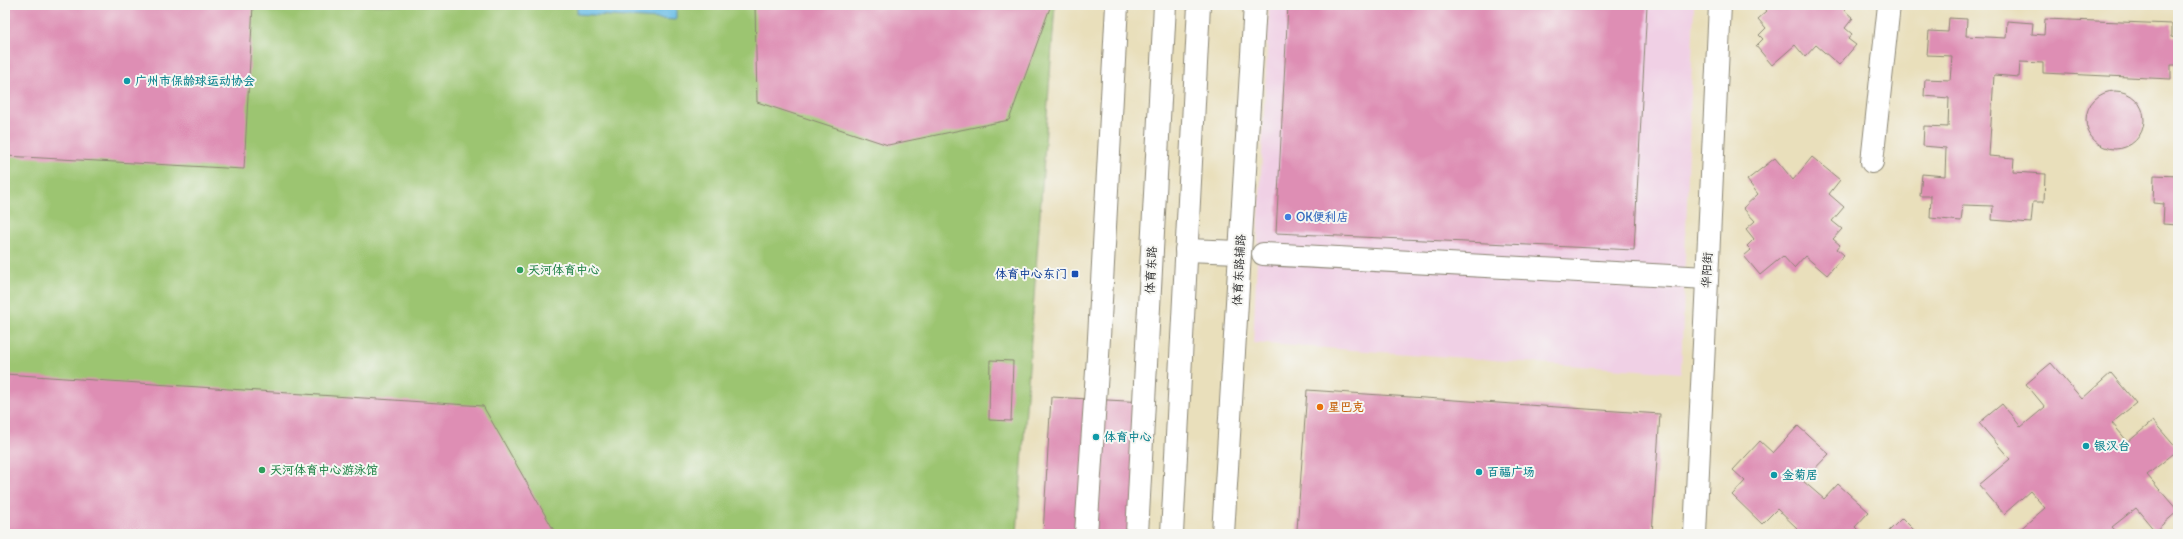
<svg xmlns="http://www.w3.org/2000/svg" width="2183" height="539" viewBox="0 0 2183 539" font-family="Delius,'LXGW WenKai TC',sans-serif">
  <rect width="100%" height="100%" fill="#f6f6f2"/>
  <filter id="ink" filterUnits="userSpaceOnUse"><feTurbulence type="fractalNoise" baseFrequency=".025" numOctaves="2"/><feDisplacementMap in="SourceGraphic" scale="8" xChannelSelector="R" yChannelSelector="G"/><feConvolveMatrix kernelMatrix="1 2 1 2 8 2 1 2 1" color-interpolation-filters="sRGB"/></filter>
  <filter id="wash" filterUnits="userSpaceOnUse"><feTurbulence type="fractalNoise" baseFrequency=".012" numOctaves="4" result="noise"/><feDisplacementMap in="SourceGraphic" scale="16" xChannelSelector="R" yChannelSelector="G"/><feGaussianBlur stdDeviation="0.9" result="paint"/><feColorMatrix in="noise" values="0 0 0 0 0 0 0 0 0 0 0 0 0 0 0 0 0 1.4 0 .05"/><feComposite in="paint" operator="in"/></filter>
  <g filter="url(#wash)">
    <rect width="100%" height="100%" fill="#e9dfbb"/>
    <!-- built -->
    <polygon fill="#f0d0e5" points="1269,5 1694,5 1681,373 1253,343"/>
    <!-- green -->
    <polygon fill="#9cc571" stroke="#64784e" points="5,5 1055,5 1017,534 5,534"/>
    <!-- water -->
    <polygon fill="#6bbee7" stroke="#4b7489" points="577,5 676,5 676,20 577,14"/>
    <g id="blocks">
      <!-- building -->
      <g fill="#de8eb4">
        <polygon points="5,5 253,5 244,169 5,156"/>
        <polygon points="755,5 1051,5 1009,120 888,145 757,102"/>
        <polygon points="1288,5 1647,5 1634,250 1276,233"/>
        <polygon points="1762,5 1849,5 1844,10 1853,18 1845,28 1852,34 1848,39 1856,45 1839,65 1816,45 1805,57 1795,45 1772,65 1756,46 1763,39 1759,35 1766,28 1758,19 1767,11"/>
        <polygon points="1949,18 1967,19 1966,36 2006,38 2007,21 2033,23 2032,34 2044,35 2045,19 2172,24 2172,36 2178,37 2178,65 2171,65 2171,79 2043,73 2043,63 2020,62 2019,77 1994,75 1989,156 2014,158 2013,172 2045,174 2044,202 2033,202 2031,223 1992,220 1993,206 1963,205 1961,221 1930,218 1931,196 1920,196 1922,174 1945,176 1946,148 1923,146 1924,126 1948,127 1949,98 1924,96 1925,79 1950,80 1952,56 1927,55 1929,31 1948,32"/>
        <circle cx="2115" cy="120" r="29"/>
        <polygon points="1812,157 1840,180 1829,194 1844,207 1832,221 1842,229 1833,239 1840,245 1837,249 1844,255 1827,275 1805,256 1794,268 1783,256 1760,275 1744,256 1751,250 1747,246 1754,239 1746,229 1755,221 1743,208 1758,194 1747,180 1775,158 1793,180"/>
        <polygon points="2154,175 2178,176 2178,225 2163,224 2164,204 2153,203"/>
        <polygon points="990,360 1013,361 1011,421 989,420"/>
        <polygon points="2051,363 2082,399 2111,373 2136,403 2112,423 2128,442 2153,421 2178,450 2147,475 2178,511 2155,531 2136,508 2112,527 2118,534 2021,534 2018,531 2045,508 2030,491 2004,514 1979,485 2010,459 1979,423 2002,404 2021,427 2045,407 2026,384"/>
        <polygon points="5,374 483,406 556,534 5,534"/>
        <polygon points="1307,390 1660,414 1652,534 1300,534 1297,530"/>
        <polygon points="1051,397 1145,402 1137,534 1043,534"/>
        <polygon points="1798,426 1829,454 1803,481 1824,499 1838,484 1869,512 1855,527 1862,534 1791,534 1797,528 1777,509 1762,524 1732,495 1745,481 1733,470 1760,441 1773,453"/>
        <polygon points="1902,518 1918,534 1886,534"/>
      </g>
    </g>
  </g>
  <g filter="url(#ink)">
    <use href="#blocks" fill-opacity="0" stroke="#8a8573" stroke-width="1"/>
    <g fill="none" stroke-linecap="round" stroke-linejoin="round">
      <!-- street casing -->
      <g stroke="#8a8573" stroke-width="24">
        <g id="street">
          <polyline points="1872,162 1889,5"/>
          <polyline points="1186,250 1240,252"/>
          <polyline points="1263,254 1707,278"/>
          <polyline points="1086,534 1098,356 1117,5"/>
          <polyline points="1223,534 1255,5"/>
          <polyline points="1695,534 1720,5"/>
        </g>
      </g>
      <!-- secondary casing -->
      <g stroke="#8a8573" stroke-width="24">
        <g id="secondary">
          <polyline points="1137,534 1165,5"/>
          <polyline points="1172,534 1199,5"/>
        </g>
      </g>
      <!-- street -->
      <use href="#street" stroke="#fff" stroke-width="22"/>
      <!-- secondary -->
      <use href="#secondary" stroke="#fff" stroke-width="22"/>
    </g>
  </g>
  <!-- markers -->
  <g fill="#0f9aa8" stroke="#f6f6f2" stroke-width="1.5">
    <circle cx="127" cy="81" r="4"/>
    <circle cx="1096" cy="437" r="4"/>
    <circle cx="2086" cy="446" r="4"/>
    <circle cx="1479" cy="472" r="4"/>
    <circle cx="1774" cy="475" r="4"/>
  </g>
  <circle fill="#3f7fe0" stroke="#f6f6f2" stroke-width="1.5" cx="1288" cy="217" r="4"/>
  <g fill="#2e9e5b" stroke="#f6f6f2" stroke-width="1.5">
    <circle cx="520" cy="270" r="4"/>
    <circle cx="262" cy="470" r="4"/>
  </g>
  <rect fill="#1a4fb4" stroke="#f6f6f2" stroke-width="1.5" x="1071" y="270" width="8" height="8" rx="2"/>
  <circle fill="#e8710a" stroke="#f6f6f2" stroke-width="1.5" cx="1320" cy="407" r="4"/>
  <g text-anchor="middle" stroke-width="4" stroke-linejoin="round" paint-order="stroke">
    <!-- culture labels -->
    <g font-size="12" font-weight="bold" fill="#0d838f" stroke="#f6f6f2" text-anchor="start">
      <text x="135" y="85">广州市保龄球运动协会</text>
      <text x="1104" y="441">体育中心</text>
      <text x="2094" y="450">银汉台</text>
      <text x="1487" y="476">百福广场</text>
      <text x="1782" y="479">金菊居</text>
    </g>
    <!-- shop labels -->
    <g font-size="12" font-weight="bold" fill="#366cbe" stroke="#f6f6f2" text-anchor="start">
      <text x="1296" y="221">OK便利店</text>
    </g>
    <!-- leisure labels -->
    <g font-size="12" font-weight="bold" fill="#27864d" stroke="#f6f6f2" text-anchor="start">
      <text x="528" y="274">天河体育中心</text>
      <text x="270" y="474">天河体育中心游泳馆</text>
    </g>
    <!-- street labels -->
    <g font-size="12" fill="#2b2b2b" stroke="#f6f6f2">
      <text transform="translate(1151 270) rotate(-87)" y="4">体育东路</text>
      <text transform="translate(1239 270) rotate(-87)" y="4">体育东路辅路</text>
      <text transform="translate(1707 270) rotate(-87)" y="4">华阳街</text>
    </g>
    <!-- transit labels -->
    <g font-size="12" font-weight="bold" fill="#164399" stroke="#f6f6f2" text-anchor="end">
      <text x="1067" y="278">体育中心东门</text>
    </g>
    <!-- food labels -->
    <g font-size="12" font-weight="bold" fill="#c56008" stroke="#f6f6f2" text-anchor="start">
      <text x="1328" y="411">星巴克</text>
    </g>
  </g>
  <!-- margin -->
  <rect width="2183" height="539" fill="none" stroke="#f6f6f2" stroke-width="20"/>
</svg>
